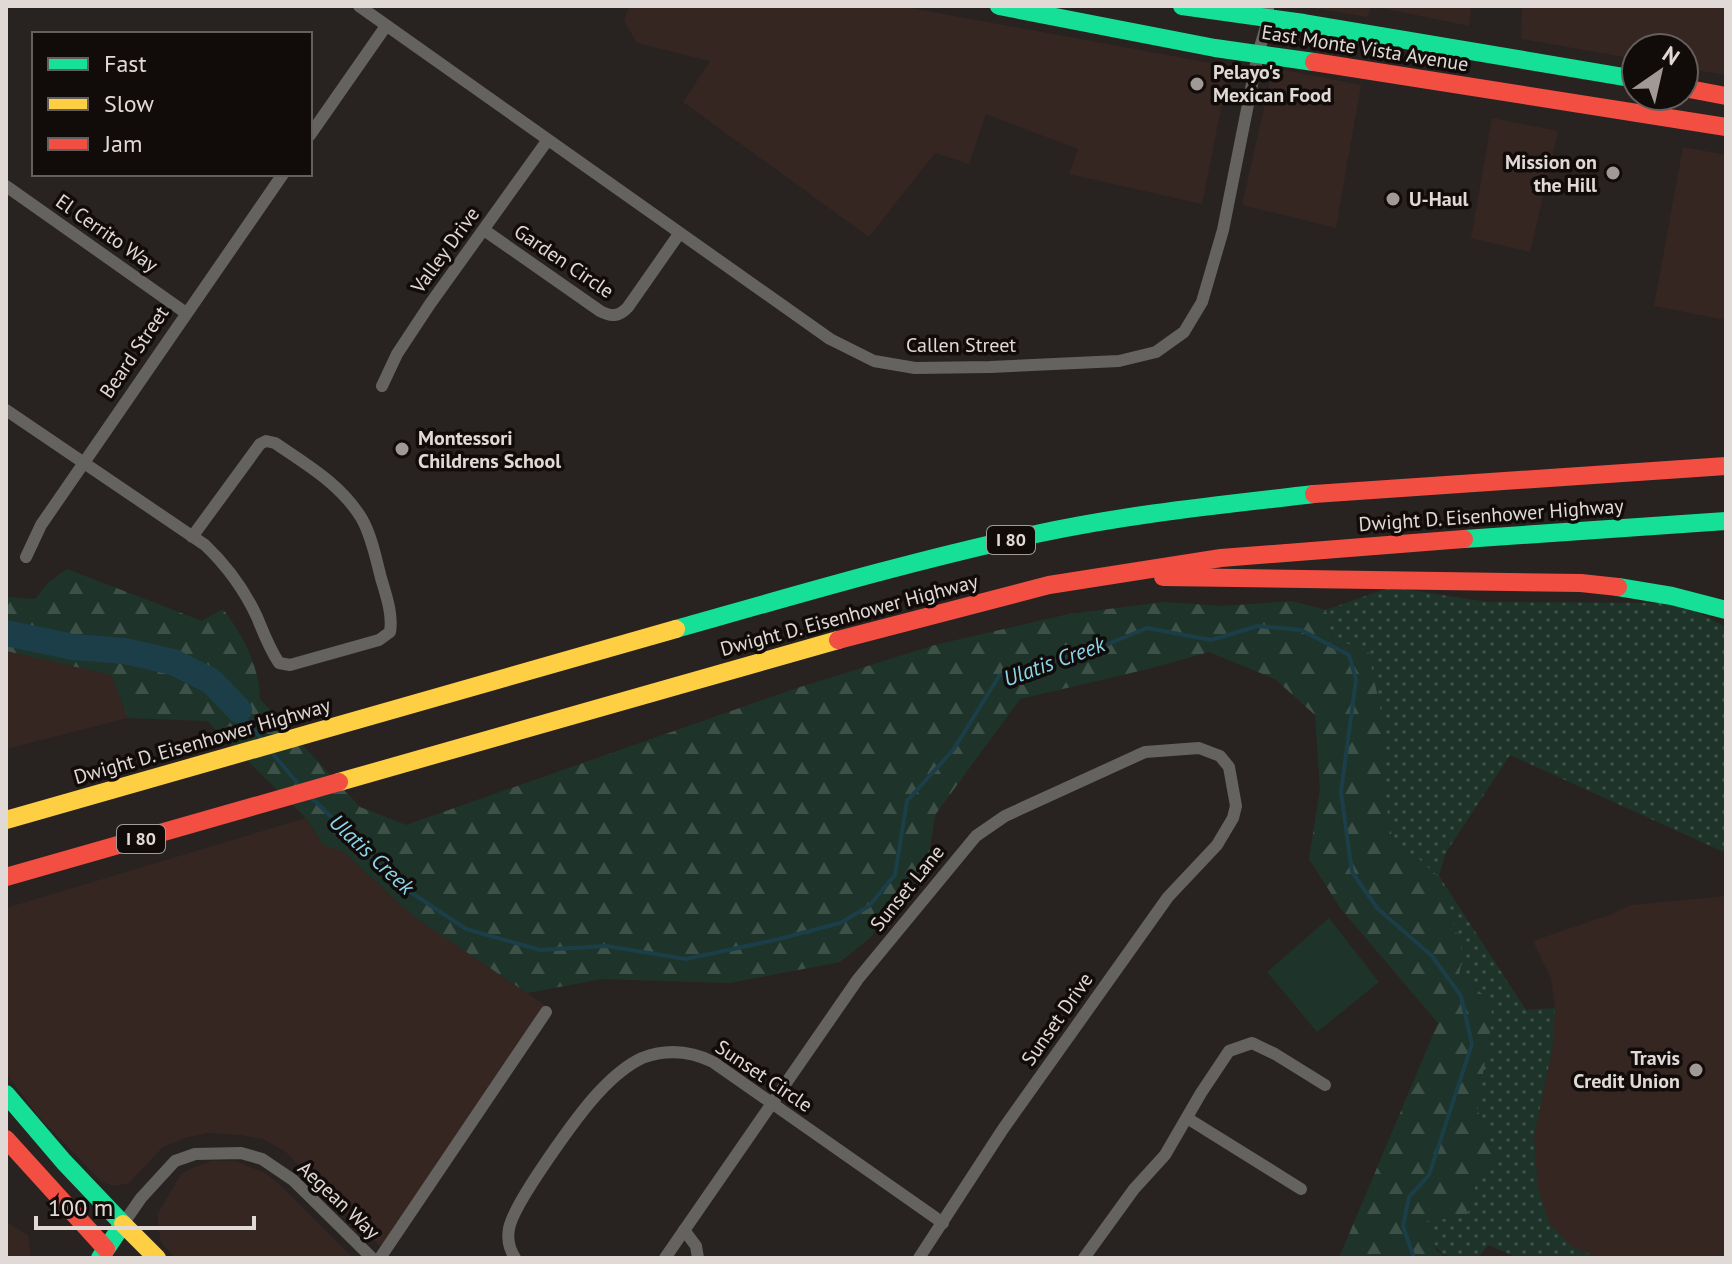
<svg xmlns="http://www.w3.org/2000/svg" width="1732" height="1264" viewBox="0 0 1732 1264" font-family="'PT Sans',sans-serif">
  <defs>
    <pattern id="grass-dots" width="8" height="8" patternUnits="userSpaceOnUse" patternTransform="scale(2)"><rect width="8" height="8" fill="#1e342a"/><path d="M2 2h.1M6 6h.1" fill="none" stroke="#3e5148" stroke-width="1.8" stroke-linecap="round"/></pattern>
    <pattern id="forest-firs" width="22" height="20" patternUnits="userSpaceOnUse" patternTransform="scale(2)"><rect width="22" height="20" fill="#1e342a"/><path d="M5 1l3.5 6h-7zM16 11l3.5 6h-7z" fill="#3e5148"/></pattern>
  </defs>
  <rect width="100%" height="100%" fill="#282320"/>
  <!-- built -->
  <g fill="#362621">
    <polygon points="629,6 900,6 1227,66 1228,73 1202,204 1069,174 1078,149 986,114 969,164 935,153 869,237 683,102 710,61 637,43 624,21"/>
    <polygon points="1302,6 1471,6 1469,26 1372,6 1367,17"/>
    <polygon points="1522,6 1726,6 1726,75 1684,68 1684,48 1636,48 1636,59 1521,39"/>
    <polygon points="1273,68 1361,85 1336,228 1242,205"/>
    <polygon points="1492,118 1558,131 1530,252 1471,238"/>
    <polygon points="1683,147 1726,155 1726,320 1654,306"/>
    <polygon points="6,651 111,675 128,718 6,749"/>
    <polygon points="306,818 323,845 344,852 413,916 549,1008 385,1251 286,1152 263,1139 241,1135 207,1133 184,1138 162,1148 129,1183 114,1186 102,1182 38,1116 6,1073 6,908"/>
    <polygon points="1726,896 1726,1258 1599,1258 1570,1246 1550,1224 1538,1188 1534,1136 1553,1046 1555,1008 1551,978 1533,941 1609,915 1631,905"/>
    <polygon points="212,1161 235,1161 263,1172 278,1183 353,1258 175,1258 161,1242 157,1215 181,1174 189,1169"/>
    <polygon points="6,1222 28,1235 31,1258 6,1258"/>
  </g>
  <!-- grass -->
  <path fill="url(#grass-dots)" d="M1391,587L1487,602L1679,603L1726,627V853L1510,755L1445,854L1439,876L1526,1010L1555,1008L1553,1046L1534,1136L1538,1188L1550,1224L1571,1246L1599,1258H1515L1514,1256L1488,1245L1478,1258C1439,1258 1439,1256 1424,1221L1467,1216L1477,1179L1498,1165L1477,1108L1482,1075L1459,975L1419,859L1393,842C1379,762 1342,689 1326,610Z"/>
  <!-- forest -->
  <path fill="url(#forest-firs)" d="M67,569L202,621L223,609C243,636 259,665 260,699L360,807L406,825L794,689L935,645L1069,614L1164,602L1223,606L1292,601L1326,610L1332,638L1368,651L1383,721L1385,799L1393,842L1419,859L1439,877L1463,954L1459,975L1492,1002L1491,1026L1477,1108L1498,1165L1477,1180L1467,1216L1424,1221L1437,1251L1448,1258H1339L1438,1023L1341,909L1309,859L1320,789L1315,715L1275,679L1209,652L1152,668L1020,699L935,815L928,861L871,937L840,962L729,983L602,979L527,993L413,916L344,852L323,845L307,819L207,721L128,718L111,675L6,651V597L35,599L49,582Z"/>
  <!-- pitch -->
  <polygon fill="#1e342a" points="1329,918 1379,982 1317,1032 1267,972"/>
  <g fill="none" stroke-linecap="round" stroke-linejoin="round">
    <!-- stream -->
    <g stroke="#1b3e48" stroke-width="4">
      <polyline points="239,710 262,740"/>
      <polyline points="272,753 300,786"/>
      <polyline points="312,798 400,885 466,929 540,950 606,946 686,959 775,940 840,923 869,906 895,875 907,801 954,749 999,676 1096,649 1147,628 1211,640 1258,626 1301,630 1349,655 1356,680 1341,792 1352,872 1378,909 1432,956 1461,996 1472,1044 1429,1175 1409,1197 1403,1226 1414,1258"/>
    </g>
    <!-- river -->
    <polyline stroke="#1b3e48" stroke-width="26" points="6,633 73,647 125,651 173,662 211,681 239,710"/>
    <!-- street -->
    <g stroke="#65635f" stroke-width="12">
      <polyline points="359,6 830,339 874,361 915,368 990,367 1119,361 1156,352 1184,332 1202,302 1223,230 1258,54 1268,20 1268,6"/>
      <polyline points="310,135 386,26"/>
      <polyline points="6,186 186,313"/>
      <path d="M484,230L600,311C611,317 619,317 628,307L679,234"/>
      <polyline points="382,386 397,354 430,304 547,141"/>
      <path d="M6,410L205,545C227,566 244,589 257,617C264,634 269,648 279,663L290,665L379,640L390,632C393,614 386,595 381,578C376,559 372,537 362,519C341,484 307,465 275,443L266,441L260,444L192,537"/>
      <polyline points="26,557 41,525 283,174"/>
      <polyline points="1187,1118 1301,1189"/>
      <polyline points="123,1224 141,1198 175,1161 195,1154 241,1153 262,1159 293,1180 372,1258"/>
      <polyline points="684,1230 696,1246 698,1258"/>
      <polyline points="380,1258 546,1012"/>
      <path d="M515,1258C510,1250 507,1239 509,1229C512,1205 580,1112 599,1092C612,1078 625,1066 642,1058C666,1049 691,1051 713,1062L943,1223"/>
      <polyline points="665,1258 858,979 976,836 1005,816 1145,752 1199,748 1220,756 1229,767 1236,806 1233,818 1217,845 1168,897 1003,1129 919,1258"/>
      <polyline points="1084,1258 1134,1189 1165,1155 1201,1093 1229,1051 1252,1043 1275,1054 1325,1085"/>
    </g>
    <!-- fast -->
    <g stroke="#16e098" stroke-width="18">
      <polyline points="999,6 1215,48 1314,62"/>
      <polyline points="1182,6 1304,23 1636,79"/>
      <polyline points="1464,539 1726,521"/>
      <polyline points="1618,587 1672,596 1726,610"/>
      <path d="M676,629C796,595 915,560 1036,534C1128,514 1221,505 1314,494"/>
      <polyline points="6,1094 64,1162 123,1224 100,1258"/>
    </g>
    <!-- slow -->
    <g stroke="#ffcf43" stroke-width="18">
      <polyline points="339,782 838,640"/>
      <polyline points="6,820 676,629"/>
      <polyline points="123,1224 157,1258"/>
    </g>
    <!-- jam -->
    <g stroke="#f24e42" stroke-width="18">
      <polyline points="1314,62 1726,127"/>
      <polyline points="1684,88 1726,96"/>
      <polyline points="1314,494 1726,466"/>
      <polyline points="1163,577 1581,583 1618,587"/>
      <polyline points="838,640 1049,585 1221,558 1464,539"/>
      <polyline points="6,877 339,782"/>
      <polyline points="6,1139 106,1249"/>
    </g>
  </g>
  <!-- markers -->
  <g fill="#a09996" stroke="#110c0a" stroke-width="3">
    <circle cx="1197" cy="84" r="8"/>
    <circle cx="1613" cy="173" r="8"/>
    <circle cx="1393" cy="199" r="8"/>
    <circle cx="402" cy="449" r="8"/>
    <circle cx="1696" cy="1070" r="8"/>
  </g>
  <g text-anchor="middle" stroke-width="7" stroke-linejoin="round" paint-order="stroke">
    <!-- shield labels -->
    <g fill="#110c0a" stroke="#a29c99" stroke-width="2">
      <rect x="987" y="526" width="48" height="28" rx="6"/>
      <rect x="117" y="825" width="48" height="28" rx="6"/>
    </g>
    <g font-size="18" font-weight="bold" fill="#e0d9d6">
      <text x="1011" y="546">I 80</text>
      <text x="141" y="845">I 80</text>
    </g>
    <!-- street labels -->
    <g font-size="20" fill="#e0d9d6" stroke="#110c0a">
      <text transform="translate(1365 48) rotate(9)" y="7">East Monte Vista Avenue</text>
      <text transform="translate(107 233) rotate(35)" y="7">El Cerrito Way</text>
      <text transform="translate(445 250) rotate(-54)" y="7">Valley Drive</text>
      <text transform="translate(564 261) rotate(34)" y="7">Garden Circle</text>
      <text x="961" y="352">Callen Street</text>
      <text transform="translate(134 352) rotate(-56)" y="7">Beard Street</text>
      <text transform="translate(1491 515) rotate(-4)" y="7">Dwight D. Eisenhower Highway</text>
      <text transform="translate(849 615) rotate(-15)" y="7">Dwight D. Eisenhower Highway</text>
      <text transform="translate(202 741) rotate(-16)" y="7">Dwight D. Eisenhower Highway</text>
      <text transform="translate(907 888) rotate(-51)" y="7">Sunset Lane</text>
      <text transform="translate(1057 1019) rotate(-55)" y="7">Sunset Drive</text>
      <text transform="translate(764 1076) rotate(34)" y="7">Sunset Circle</text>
      <text transform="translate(339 1200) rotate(43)" y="7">Aegean Way</text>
    </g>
    <!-- poi labels -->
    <g font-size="20" font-weight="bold" fill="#e0d9d6" stroke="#110c0a" text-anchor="start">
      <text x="1213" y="79">Pelayo's<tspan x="1213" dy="23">Mexican Food</tspan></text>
      <text x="1597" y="169" text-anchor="end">Mission on<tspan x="1597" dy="23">the Hill</tspan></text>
      <text x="1409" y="206">U-Haul</text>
      <text x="418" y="445">Montessori<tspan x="418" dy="23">Childrens School</tspan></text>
      <text x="1680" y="1065" text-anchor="end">Travis<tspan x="1680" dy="23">Credit Union</tspan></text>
    </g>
    <!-- water labels -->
    <g font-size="22" font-style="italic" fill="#8cd4ea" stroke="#110c0a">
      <text transform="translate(1054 661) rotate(-20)" y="8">Ulatis Creek</text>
      <text transform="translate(372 854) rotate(43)" y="8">Ulatis Creek</text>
    </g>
  </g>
  <!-- border -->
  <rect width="1732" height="1264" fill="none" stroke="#e0d9d6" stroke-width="16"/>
  <!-- legend -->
  <rect x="32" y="32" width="280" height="144" fill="#110c0a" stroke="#645e5c" stroke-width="2"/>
  <rect x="48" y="58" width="40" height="12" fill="#16e098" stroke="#645e5c" stroke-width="2"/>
  <text x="104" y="72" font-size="24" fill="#e0d9d6">Fast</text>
  <rect x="48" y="98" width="40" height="12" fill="#ffcf43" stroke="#645e5c" stroke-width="2"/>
  <text x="104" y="112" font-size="24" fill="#e0d9d6">Slow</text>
  <rect x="48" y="138" width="40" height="12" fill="#f24e42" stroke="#645e5c" stroke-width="2"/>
  <text x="104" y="152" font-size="24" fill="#e0d9d6">Jam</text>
  <!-- north arrow -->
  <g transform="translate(1660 72) rotate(34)"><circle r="38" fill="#110c0a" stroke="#645e5c" stroke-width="2"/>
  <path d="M0-6L14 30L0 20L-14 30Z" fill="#a09996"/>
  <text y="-12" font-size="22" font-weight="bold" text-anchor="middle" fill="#e0d9d6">N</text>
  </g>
  <!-- scale -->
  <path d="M36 1216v12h218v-12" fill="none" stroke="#e0d9d6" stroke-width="4"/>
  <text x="48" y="1216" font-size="24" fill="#e0d9d6" stroke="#110c0a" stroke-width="6" paint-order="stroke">100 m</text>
</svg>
